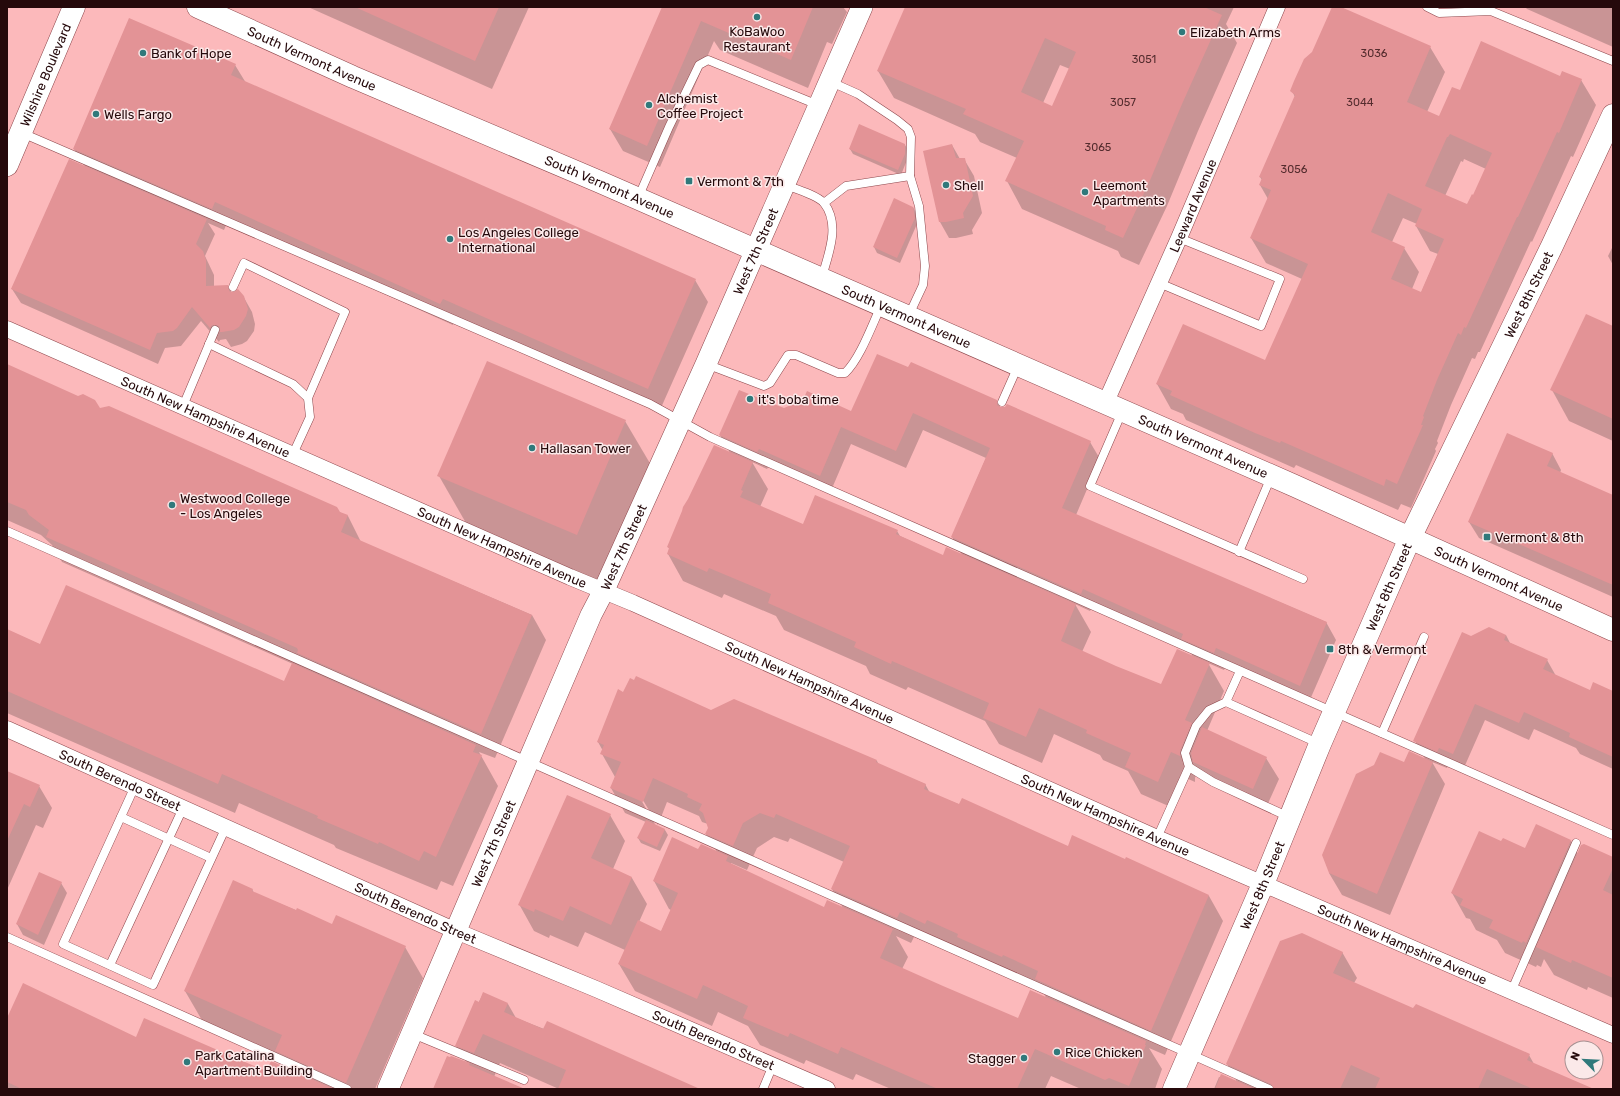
<svg xmlns="http://www.w3.org/2000/svg" width="1620" height="1096" viewBox="0 0 1620 1096" font-family="Rubik,sans-serif">
  <rect width="100%" height="100%" fill="#fcb9bb"/>
  <!-- shadow -->
  <g fill="#0003" fill-rule="evenodd">
    <polygon points="308,7 529,7 492,89"/>
    <polygon points="663,7 843,7 847,12 832,44 827,42 808,88 720,50 714,41 660,167 623,151 610,129"/>
    <path d="M906,7H1234L1226,24L1237,43L1198,131L1167,206L1139,265L1121,257L1118,251L1022,209L1007,181L1017,158L980,142L975,134L894,98L878,71ZM1060,65L1070,69L1053,107L1043,103Z"/>
    <path d="M1333,7L1430,47L1445,72L1427,112L1439,118L1461,92L1561,77L1581,80L1596,105L1573,157L1571,156L1532,242L1531,241L1480,352H1478L1475,359L1472,358L1451,405L1437,441L1438,443L1435,449L1436,451L1411,508L1401,504L1398,510L1296,465L1294,468L1186,420L1183,414L1171,409L1157,384L1266,361L1302,279L1266,263L1251,238L1268,199L1260,185L1262,180L1260,177L1295,97L1292,91L1313,53ZM1464,159L1486,169L1474,196L1467,206L1445,196L1461,161L1463,162ZM1403,218L1417,224L1416,226L1430,251L1438,254L1421,293L1412,289L1419,272L1404,248L1392,242Z"/>
    <polygon points="1525,7 1613,7 1613,47 1527,9"/>
    <polygon points="235,65 246,83 695,280 708,302 660,410 455,320 453,325 227,223 224,230 208,223 215,234 205,256 214,275 214,286 227,286 232,293 243,296 252,312 255,324 254,331 247,341 242,344 231,347 226,339 220,340 219,342 201,321 181,346 165,348 158,364 21,303 12,289 85,167 74,149"/>
    <polygon points="905,145 908,150 907,160 901,175 853,154 850,149"/>
    <polygon points="952,145 960,159 964,159 974,176 982,213 972,230 973,234 956,238 949,238 940,222"/>
    <polygon points="913,207 916,213 917,224 900,263 877,253 874,247"/>
    <polygon points="1613,246 1613,265 1608,256"/>
    <polygon points="1613,328 1613,441 1569,421 1552,390"/>
    <polygon points="7,365 100,409 339,512 348,516 361,542 532,615 546,640 495,758 479,752 498,786 453,886 441,881 437,890 336,848 334,845 239,803 235,813 7,713 7,630 41,645 285,682 293,664 62,562 52,545 41,535 7,520"/>
    <path d="M909,369L996,401L1001,408L1090,442L1100,459L1076,515L1326,622L1336,640L1309,702L1226,665L1224,670L1208,663L1224,691L1207,731L1266,758L1279,779L1265,810L1207,783L1198,769L1195,778V782L1186,778L1173,808L1141,794L1128,771L1103,760L1100,755L1054,734L1042,763L999,744L985,721L908,687L906,690L870,674L866,666L784,630L776,616L724,594L722,598L683,581L668,554L670,550L668,547L730,453L720,435L784,409L852,412ZM923,430L986,458L952,537L962,555L943,556L900,536L897,531L803,525L760,507L768,489L752,462L767,469L769,466L830,493L851,444L906,468ZM1075,604L1090,611L1093,605L1188,648L1193,657L1162,685L1115,667L1082,652L1091,632Z"/>
    <polygon points="625,421 661,482 612,596 474,537 439,476"/>
    <polygon points="1552,453 1561,470 1560,473 1613,496 1613,597 1479,538 1469,522"/>
    <polygon points="1506,635 1510,643 1547,660 1556,676 1590,691 1613,692 1613,769 1580,754 1576,748 1534,729 1529,740 1485,720 1463,770 1449,764 1447,768 1432,762 1445,784 1390,915 1342,895 1329,873 1404,764 1425,759 1415,741 1471,637"/>
    <path d="M624,693L711,711L734,700L877,761L879,765L925,784L930,793L1068,847L1125,861L1126,859L1209,896L1223,921L1165,1055L1149,1048L1162,1069L1155,1089H1081L1051,1076L1045,1089H891L856,1074L853,1080L806,1060L804,1064L760,1045L748,1026L718,1012L712,1026L635,991L619,964L625,950L585,932L578,947L550,935L549,938L534,931L519,904L610,815L625,841L613,869L632,878L647,904L639,922L661,932L671,910L669,909L654,881L673,839L699,851L717,852L706,834L709,828L708,824L702,822L699,816L667,802L658,825L641,797L640,798L656,826L665,830L668,835L660,851L641,843L638,838L646,822L625,813L611,788L615,777L602,754L603,751L598,742ZM774,837L788,842L790,838L844,862L832,889L843,908H824L731,865V863L747,870L757,848ZM896,936L911,943L914,937L940,948L941,944L1043,991L1046,998L1019,1020L902,969L908,957Z"/>
    <polygon points="7,772 39,786 52,808 43,828 36,825 7,890"/>
    <polygon points="1536,826 1571,841 1578,854 1613,858 1613,998 1588,987 1587,990 1554,975 1544,959 1541,967 1537,965 1536,967 1505,953 1497,940 1476,930 1470,919 1466,918 1452,893 1502,843 1526,849"/>
    <polygon points="61,883 67,893 44,945 23,935 17,924"/>
    <polygon points="252,889 254,893 332,925 405,947 423,978 375,1089 7,1089 7,1021 136,1038 266,1073 287,1069 279,1056 203,1022 185,991"/>
    <polygon points="1342,952 1357,978 1354,983 1414,1010 1529,1055 1534,1064 1591,1089 1214,1089 1219,1077 1237,1082 1227,1064"/>
    <polygon points="483,994 508,1004 516,1018 698,1089 559,1089 500,1063 494,1077 522,1089 434,1089 467,1063 456,1046"/>
  </g>
  <!-- building -->
  <g fill="#e39396" fill-rule="evenodd">
    <polygon points="355,7 499,7 475,61"/>
    <polygon points="662,7 813,7 791,60 701,21 647,146 609,129"/>
    <path d="M905,7H1204L1222,15L1182,104L1151,178L1123,238L1105,230L1106,226L1005,181L1024,141L963,114L966,109L877,71ZM1045,38L1076,52L1052,106L1021,92Z"/>
    <path d="M1332,7H1341L1431,46L1407,102L1439,116L1452,87L1460,90L1481,41L1560,76L1562,71L1582,79L1559,133L1557,132L1518,217H1517L1466,328L1464,327L1461,335L1458,333L1437,380L1423,416L1424,417L1421,425H1423L1397,484L1386,479L1384,486L1281,441L1280,443L1255,433L1170,395L1172,391L1156,384L1183,324L1265,360L1308,264L1250,238L1271,190L1259,185L1262,178L1259,177L1295,95L1290,91L1294,81L1304,59L1312,52ZM1450,134L1492,153L1473,195L1472,194L1467,204L1425,186L1447,137H1448ZM1388,193L1422,209L1415,226L1444,239L1421,292L1391,279L1405,247L1371,232Z"/>
    <polygon points="129,18 236,64 231,75 696,279 648,389 443,299 440,304 215,202 212,209 73,149"/>
    <polygon points="859,124 905,144 905,154 898,170 849,149"/>
    <polygon points="952,144 956,158 965,158 973,196 963,213 964,218 946,222 939,222 923,151"/>
    <polygon points="69,159 207,219 196,244 203,251 206,260 206,286 228,285 228,288 230,292 234,292 238,289 244,296 248,309 246,316 239,327 234,330 222,332 220,332 220,327 217,325 212,325 210,328 192,307 177,328 173,331 157,333 150,350 11,289"/>
    <polygon points="894,198 913,207 915,218 897,258 873,247"/>
    <polygon points="1586,314 1613,326 1613,419 1550,390"/>
    <polygon points="877,354 908,367 911,362 997,400 997,405 1000,407 1005,407 1007,404 1091,441 1062,508 1327,622 1300,686 1216,648 1214,653 1181,639 1183,634 1083,589 1081,594 951,537 990,448 913,413 896,451 841,427 820,476 759,449 757,452 719,435 739,390 784,408 803,400 807,391 851,411"/>
    <polygon points="487,361 626,420 577,535 437,476"/>
    <polygon points="7,364 78,396 83,394 95,400 100,408 109,406 337,507 340,512 348,515 341,532 532,615 481,734 297,653 298,650 297,648 46,537 49,530 29,515 26,510 7,502"/>
    <polygon points="1507,433 1553,453 1547,466 1613,495 1613,585 1468,522"/>
    <polygon points="714,445 753,462 741,490 743,491 740,497 803,524 815,495 898,530 896,534 943,555 946,547 1076,604 1061,641 1116,666 1161,684 1177,649 1210,663 1185,720 1192,723 1180,751 1180,756 1171,752 1158,782 1125,767 1131,753 1086,733 1087,730 1039,708 1026,737 983,718 989,703 892,661 891,664 854,647 856,642 768,603 771,594 709,568 707,572 667,554 669,548 667,547 682,511 683,507 688,499"/>
    <polygon points="66,585 284,681 292,663 476,745 473,752 482,755 436,857 424,851 419,861 379,842 378,844 317,818 318,816 222,774 218,784 7,691 7,629 40,644"/>
    <polygon points="1489,627 1506,635 1504,640 1548,659 1543,669 1590,690 1593,682 1613,691 1613,757 1569,737 1570,733 1524,712 1519,723 1475,704 1453,754 1439,748 1437,752 1413,741 1462,632 1471,636"/>
    <polygon points="636,676 711,710 734,699 877,760 876,762 926,784 924,789 959,804 962,798 1068,846 1072,835 1125,859 1126,857 1209,895 1151,1031 1035,979 1038,971 1003,955 1002,957 957,937 958,934 927,920 925,924 900,912 897,918 831,889 850,846 776,814 774,818 760,813 743,823 733,846 705,834 708,828 703,813 699,810 702,804 687,797 688,794 653,778 643,802 610,788 621,762 600,754 604,745 597,742 618,689 623,692 630,678 634,680"/>
    <polygon points="1202,727 1267,757 1253,789 1193,762 1191,753"/>
    <polygon points="1409,751 1433,762 1377,894 1329,873 1322,855 1356,774 1374,765 1380,752 1404,762"/>
    <polygon points="7,771 40,785 30,807 24,804 7,841"/>
    <polygon points="567,795 611,814 591,858 632,877 611,925 570,906 563,921 535,909 534,912 518,905"/>
    <polygon points="646,820 665,829 657,847 637,838"/>
    <polygon points="1536,824 1571,840 1526,943 1523,941 1522,943 1489,928 1493,920 1460,905 1463,899 1451,893 1479,831 1501,841 1503,838 1525,848"/>
    <polygon points="672,837 698,849 701,844 728,856 726,861 824,907 827,900 893,929 880,958 943,986 1018,1018 1030,990 1146,1041 1145,1045 1146,1045 1129,1086 1109,1078 1105,1080 1035,1049 1017,1089 938,1089 841,1047 838,1054 790,1033 788,1037 762,1026 743,1018 748,1006 703,985 697,999 618,964 638,920 661,931 678,893 653,881"/>
    <polygon points="1584,844 1613,857 1613,868 1603,890 1613,895 1613,978 1572,960 1571,963 1536,947 1581,845"/>
    <polygon points="39,872 62,882 38,935 16,924"/>
    <polygon points="233,880 253,889 252,891 296,910 297,908 332,924 336,915 406,946 346,1083 275,1051 282,1035 184,991"/>
    <polygon points="1302,933 1343,952 1333,973 1413,1008 1416,1004 1530,1054 1527,1060 1594,1089 1533,1089 1487,1069 1478,1089 1375,1089 1380,1078 1351,1065 1340,1089 1274,1089 1271,1084 1226,1064 1280,941"/>
    <polygon points="23,983 136,1037 144,1018 266,1071 271,1061 334,1089 22,1089 7,1082 7,1018"/>
    <polygon points="483,992 508,1003 504,1012 543,1029 547,1021 700,1089 558,1089 566,1070 483,1034 474,1053 455,1046 475,1000 479,1002"/>
    <polygon points="447,1056 450,1057 451,1056 470,1063 469,1065 525,1089 433,1089"/>
    <polygon points="1221,1074 1255,1089 1215,1089"/>
  </g>
  <g fill="none" stroke-linecap="round" stroke-linejoin="round">
    <!-- service casing -->
    <g stroke="#8d464b" stroke-width="9">
      <g id="service">
        <polyline points="1427,7 1439,13 1491,11 1613,61"/>
        <polyline points="831,82 858,94 897,120 908,129 911,137 910,176 919,206 925,266 923,285 908,317"/>
        <polyline points="22,133 650,404 710,437 1613,835"/>
        <path d="M785,185C796,189 817,195 824,203C841,225 828,255 822,277"/>
        <polyline points="638,198 669,127 699,65 708,60 818,105"/>
        <polyline points="824,203 846,186 910,176"/>
        <polyline points="1159,283 1261,326 1280,279 1179,238"/>
        <polyline points="233,287 244,263 345,312 308,398 310,417 293,454"/>
        <polyline points="209,344 293,384 308,398"/>
        <path d="M706,364L764,386L770,383L788,355H796L838,373H845C860,359 872,325 881,306"/>
        <polyline points="1002,402 1018,366"/>
        <polyline points="183,406 215,330"/>
        <polyline points="1122,412 1090,486 1303,579"/>
        <polyline points="7,531 1269,1089"/>
        <polyline points="1239,552 1271,477"/>
        <polyline points="1226,702 1320,744"/>
        <polyline points="1382,733 1424,637"/>
        <polyline points="1189,767 1213,782 1289,817"/>
        <polyline points="135,786 63,944 153,985 226,827"/>
        <polyline points="121,817 211,858"/>
        <polyline points="1157,838 1189,767 1185,753 1196,726 1209,710 1226,702 1240,671"/>
        <polyline points="7,937 347,1089"/>
        <polyline points="110,965 183,808"/>
        <polyline points="1511,992 1576,843"/>
        <polyline points="413,1034 524,1080"/>
        <polyline points="763,1089 773,1065"/>
      </g>
    </g>
    <!-- minor casing -->
    <g stroke="#8d464b" stroke-width="17">
      <g id="minor">
        <path id="s1" d="M7,329L570,577L633,603L1157,838L1613,1035"/>
        <path id="s2" d="M1105,404L1179,238L1277,7"/>
        <path id="s3" d="M7,729L456,931L596,989L827,1089"/>
      </g>
    </g>
    <!-- tertiary casing -->
    <g stroke="#8d464b" stroke-width="22">
      <g id="tertiary">
        <path id="s4" d="M388,1089L591,615L604,590L706,364L862,7"/>
      </g>
    </g>
    <!-- secondary casing -->
    <g stroke="#8d464b" stroke-width="23">
      <g id="secondary">
        <path id="s5" d="M1174,1089L1263,884L1320,744L1410,538L1552,246L1613,115"/>
      </g>
    </g>
    <!-- primary casing -->
    <g stroke="#8d464b" stroke-width="23">
      <g id="primary">
        <path id="s6" d="M198,7L353,77L600,182L1295,486L1613,630"/>
        <path id="s7" d="M7,165L74,7"/>
      </g>
    </g>
    <!-- service -->
    <use href="#service" stroke="#fff" stroke-width="8"/>
    <!-- minor -->
    <use href="#minor" stroke="#fff" stroke-width="16"/>
    <!-- tertiary -->
    <use href="#tertiary" stroke="#fff" stroke-width="21"/>
    <!-- secondary -->
    <use href="#secondary" stroke="#fff" stroke-width="22"/>
    <!-- primary -->
    <use href="#primary" stroke="#fff" stroke-width="22"/>
  </g>
  <!-- markers -->
  <g fill="#30797b" stroke="#fbe9e9" stroke-width="1.5">
    <circle cx="757" cy="17" r="4"/>
    <circle cx="1182" cy="32" r="4"/>
    <circle cx="143" cy="53" r="4"/>
    <circle cx="649" cy="105" r="4"/>
    <circle cx="96" cy="114" r="4"/>
    <rect x="685" y="177" width="8" height="8" rx="2"/>
    <circle cx="946" cy="185" r="4"/>
    <circle cx="1085" cy="192" r="4"/>
    <circle cx="450" cy="239" r="4"/>
    <circle cx="750" cy="399" r="4"/>
    <circle cx="532" cy="448" r="4"/>
    <circle cx="172" cy="505" r="4"/>
    <rect x="1483" y="533" width="8" height="8" rx="2"/>
    <rect x="1326" y="645" width="8" height="8" rx="2"/>
    <circle cx="1057" cy="1052" r="4"/>
    <circle cx="1024" cy="1058" r="4"/>
    <circle cx="187" cy="1062" r="4"/>
  </g>
  <g text-anchor="middle" stroke-width="3" stroke-linejoin="round" paint-order="stroke">
    <!-- number labels -->
    <g font-size="11" fill="#542c2e">
      <text x="1374" y="57">3036</text>
      <text x="1144" y="63">3051</text>
      <text x="1123" y="106">3057</text>
      <text x="1360" y="106">3044</text>
      <text x="1098" y="151">3065</text>
      <text x="1294" y="173">3056</text>
    </g>
    <!-- poi labels -->
    <g font-size="13" fill="#25090b" stroke="#fbe9e9" text-anchor="start">
      <text x="757" y="36" text-anchor="middle">KoBaWoo<tspan x="757" dy="15">Restaurant</tspan></text>
      <text x="1190" y="37">Elizabeth Arms</text>
      <text x="151" y="58">Bank of Hope</text>
      <text x="657" y="103">Alchemist<tspan x="657" dy="15">Coffee Project</tspan></text>
      <text x="104" y="119">Wells Fargo</text>
      <text x="697" y="186">Vermont &amp; 7th</text>
      <text x="954" y="190">Shell</text>
      <text x="1093" y="190">Leemont<tspan x="1093" dy="15">Apartments</tspan></text>
      <text x="458" y="237">Los Angeles College<tspan x="458" dy="15">International</tspan></text>
      <text x="758" y="404">it's boba time</text>
      <text x="540" y="453">Hallasan Tower</text>
      <text x="180" y="503">Westwood College<tspan x="180" dy="15">- Los Angeles</tspan></text>
      <text x="1495" y="542">Vermont &amp; 8th</text>
      <text x="1338" y="654">8th &amp; Vermont</text>
      <text x="1065" y="1057">Rice Chicken</text>
      <text x="195" y="1060">Park Catalina<tspan x="195" dy="15">Apartment Building</tspan></text>
      <text x="1016" y="1063" text-anchor="end">Stagger</text>
    </g>
    <!-- street labels -->
    <g font-size="13" fill="#25090b" stroke="#fbe9e9">
      <text dy="5" stroke="none"><textPath href="#s6" startOffset="125">South Vermont Avenue</textPath></text>
      <text dy="5" stroke="none"><textPath href="#s7" startOffset="98">Wilshire Boulevard</textPath></text>
      <text dy="5" stroke="none"><textPath href="#s6" startOffset="449">South Vermont Avenue</textPath></text>
      <text dy="5" stroke="none"><textPath href="#s2" startOffset="217">Leeward Avenue</textPath></text>
      <text dy="5" stroke="none"><textPath href="#s4" startOffset="915">West 7th Street</textPath></text>
      <text dy="5" stroke="none"><textPath href="#s5" startOffset="870">West 8th Street</textPath></text>
      <text dy="5" stroke="none"><textPath href="#s6" startOffset="773">South Vermont Avenue</textPath></text>
      <text dy="5" stroke="none"><textPath href="#s1" startOffset="217">South New Hampshire Avenue</textPath></text>
      <text dy="5" stroke="none"><textPath href="#s6" startOffset="1097">South Vermont Avenue</textPath></text>
      <text dy="5" stroke="none"><textPath href="#s1" startOffset="541">South New Hampshire Avenue</textPath></text>
      <text dy="5" stroke="none"><textPath href="#s4" startOffset="591">West 7th Street</textPath></text>
      <text dy="5" stroke="none"><textPath href="#s6" startOffset="1421">South Vermont Avenue</textPath></text>
      <text dy="5" stroke="none"><textPath href="#s5" startOffset="546">West 8th Street</textPath></text>
      <text dy="5" stroke="none"><textPath href="#s1" startOffset="877">South New Hampshire Avenue</textPath></text>
      <text dy="5" stroke="none"><textPath href="#s3" startOffset="124">South Berendo Street</textPath></text>
      <text dy="5" stroke="none"><textPath href="#s1" startOffset="1201">South New Hampshire Avenue</textPath></text>
      <text dy="5" stroke="none"><textPath href="#s4" startOffset="267">West 7th Street</textPath></text>
      <text dy="5" stroke="none"><textPath href="#s5" startOffset="222">West 8th Street</textPath></text>
      <text dy="5" stroke="none"><textPath href="#s3" startOffset="448">South Berendo Street</textPath></text>
      <text dy="5" stroke="none"><textPath href="#s1" startOffset="1525">South New Hampshire Avenue</textPath></text>
      <text dy="5" stroke="none"><textPath href="#s3" startOffset="772">South Berendo Street</textPath></text>
    </g>
  </g>
  <!-- border -->
  <rect width="1620" height="1096" fill="none" stroke="#25090b" stroke-width="16"/>
  <!-- north arrow -->
  <g transform="translate(1584 1060) rotate(294)"><circle r="19" fill="#fbe9e9" stroke="#a58f90"/>
  <path d="M0-3L7 15L0 10L-7 15Z" fill="#30797b"/>
  <text y="-6" font-size="11" font-weight="bold" text-anchor="middle" fill="#25090b">N</text>
  </g>
</svg>
